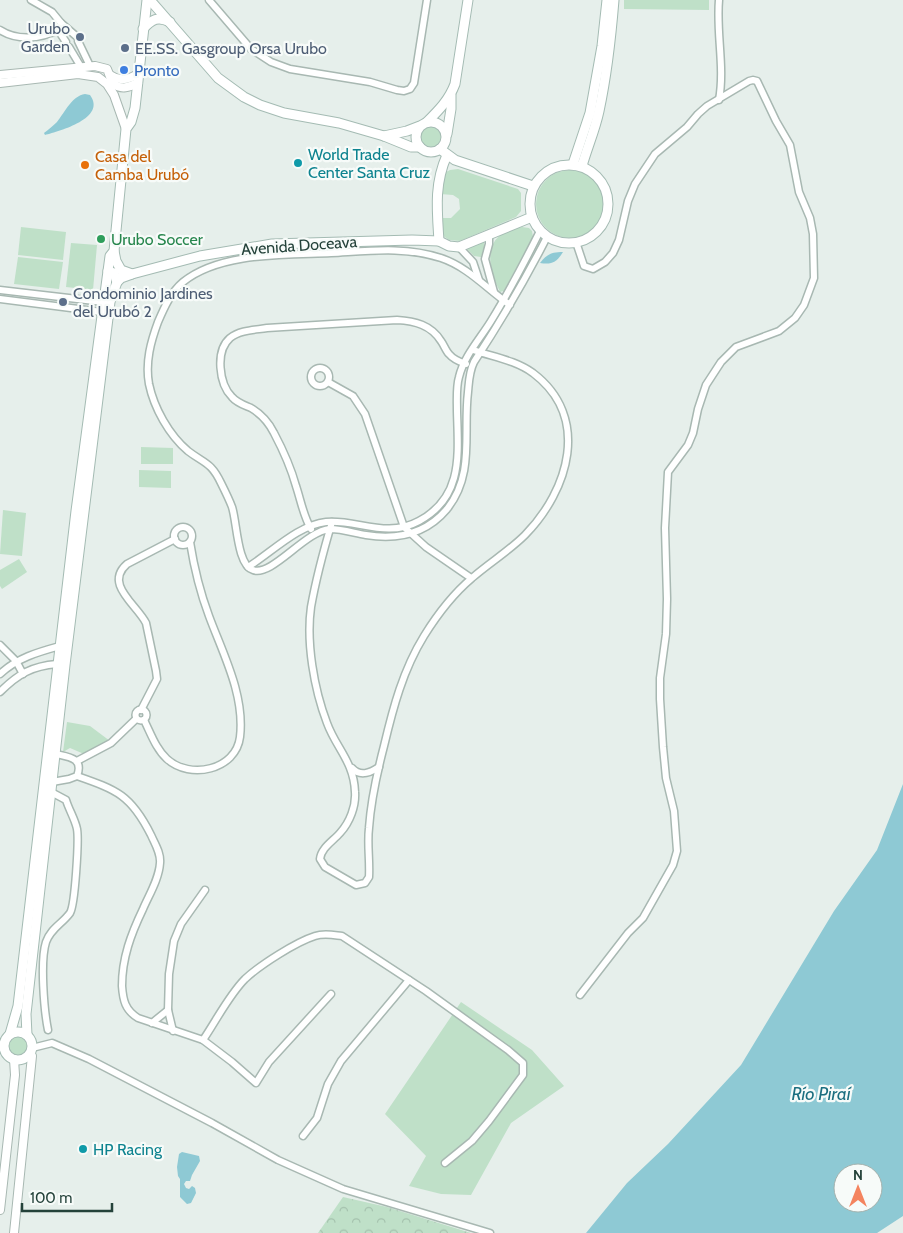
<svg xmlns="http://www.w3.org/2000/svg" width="903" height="1233" viewBox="0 0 903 1233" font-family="Cabin,sans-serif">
  <defs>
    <pattern id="forest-crowns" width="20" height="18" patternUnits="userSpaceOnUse" patternTransform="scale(1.25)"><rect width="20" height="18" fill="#bfe0c8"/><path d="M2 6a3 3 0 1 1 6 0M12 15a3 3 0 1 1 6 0" fill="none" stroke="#a4c1ad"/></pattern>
  </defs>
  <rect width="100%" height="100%" fill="#e6efeb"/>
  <!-- grass -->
  <g fill="#bfe0c8">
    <polygon points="624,0 709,0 709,10 624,9"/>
    <circle cx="431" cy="136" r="12"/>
    <polygon points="458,169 518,189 521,193 521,211 516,217 460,241 449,240 442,235 440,218 451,218 460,209 459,199 453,195 440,194 444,173 450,170"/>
    <circle cx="570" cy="204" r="34"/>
    <polygon points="21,227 66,232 63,260 18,255"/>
    <path d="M522,227L529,228L532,231L533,237L504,291L500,292C486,263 482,233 522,227Z"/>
    <polygon points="484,241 484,248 481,257 474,256 466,248"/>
    <polygon points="71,243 97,245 93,290 66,287"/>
    <polygon points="18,257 63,262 59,289 14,284"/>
    <polygon points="141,447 173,448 173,464 141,464"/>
    <polygon points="139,470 171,471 171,488 139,487"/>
    <polygon points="3,510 26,513 22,556 0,554"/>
    <polygon points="19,559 27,572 2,589 0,586 0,570"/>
    <polygon points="67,722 90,726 110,741 84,754 70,748 63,752"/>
    <polygon points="461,1002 532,1050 564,1086 511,1123 471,1195 441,1194 409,1186 426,1156 385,1114"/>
    <circle cx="18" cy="1045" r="10"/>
  </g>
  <!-- forest -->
  <polygon fill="url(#forest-crowns)" points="343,1197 387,1207 471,1233 318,1233"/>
  <!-- water -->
  <g fill="#8ec9d4" fill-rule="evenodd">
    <path d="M85,94L90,95C107,118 60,131 45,135L44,133C49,129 53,126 57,122C65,112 72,96 85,94Z"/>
    <path d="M563,252C557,262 552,265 540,263C547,254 552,252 563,252Z"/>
    <path d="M903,784V1216L877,1233H586L627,1183L668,1144L741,1065L834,911L877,850ZM843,1173H873V1203H843Z"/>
    <polygon points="182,1152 199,1156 200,1161 192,1175 190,1181 186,1181 184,1184 186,1188 189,1189 192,1186 195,1188 196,1193 191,1203 187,1204 180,1197 180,1179 178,1176 177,1167 179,1154"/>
  </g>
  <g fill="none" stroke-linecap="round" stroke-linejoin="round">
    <!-- minor casing -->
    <g stroke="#a8b8b2" stroke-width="9">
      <g id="minor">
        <polyline points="209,0 251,49 271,62 290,69 370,82 397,90 404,91 410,89 414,83 427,0"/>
        <path d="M719,0C716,33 725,67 719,100"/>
        <polyline points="61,23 76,36"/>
        <path d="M0,30C17,41 40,39 58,30L61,23L52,12L31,0"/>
        <polyline points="58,30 66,42"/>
        <polyline points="78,41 90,66"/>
        <polyline points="69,47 81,67"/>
        <polyline points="489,234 489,244 485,259 494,292"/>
        <polyline points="576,242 584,266 593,269 605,262 613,253 619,240 628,201 635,184 655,154 687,127 698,114 707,106 749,81 753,80 757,81 776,121 790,145 799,192 810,218 813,234 814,278 804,305 795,318 779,331 736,347 721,362 706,385 698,409 693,433 688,445 668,472 665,528 667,599 666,634 660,678 660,699 663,747 666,778 674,811 677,851 673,865 643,918 628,933 580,995"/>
        <polyline points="459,247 473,262 479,280"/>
        <polyline points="0,290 103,302"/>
        <polyline points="0,299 102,312"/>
        <path d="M510,305C487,289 468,267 441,258C405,246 368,251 331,253C286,255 220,252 183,282C171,292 164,308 158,322C151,341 145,362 149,384C154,408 169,435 188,451C205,464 211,462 221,483C225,491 229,499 232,507C237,522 237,565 253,570C272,577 305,531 330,529C342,529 354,533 366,535C397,540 426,534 447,509C475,474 463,433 468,392C469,382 469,372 474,362C501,321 525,280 547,237"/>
        <circle cx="320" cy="377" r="9"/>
        <polyline points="328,382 353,396 365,414 404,527 426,547 471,578"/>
        <path d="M332,522C324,549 316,579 311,607C306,642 314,689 327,723C336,748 354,762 355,792C356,806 350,822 340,833C333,841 321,848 320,859L325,867L356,885L365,883L369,877C370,860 367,844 369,828C371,799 377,773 384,746C393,708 403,670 424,636C437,615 453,594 472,578C489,563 509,551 525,535C569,490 591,417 533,373C515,360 493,357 473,350"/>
        <circle cx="183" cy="536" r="9"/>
        <path d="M311,529C303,515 301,501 296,486C291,468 283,450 274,433C269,423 261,414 251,408C244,405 237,403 232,397C219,384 215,351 230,338C240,330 255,330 267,328L397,320C415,321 431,325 441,341C444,345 446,351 449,354C453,359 460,362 466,364"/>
        <path d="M248,567C271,553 298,525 326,522C357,519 386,539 419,521C464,497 458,453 457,411C457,400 456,387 459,377C464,356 480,339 491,321C509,292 525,261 540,231"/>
        <polyline points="0,645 16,661 23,674"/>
        <path d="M0,674C17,658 38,652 60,646"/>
        <path d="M0,692C18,674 32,666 57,664"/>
        <circle cx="141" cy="715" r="5.5"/>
        <path d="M141,710L157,679L156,671L146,623C136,604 104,584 127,564L175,539"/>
        <path d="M144,720C151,734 156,749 167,759C190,780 236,770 240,737C245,695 223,654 209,616C200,592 194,567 190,542"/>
        <polyline points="77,761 111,743 136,719"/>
        <path d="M352,768C360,777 370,773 379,767"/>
        <path d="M77,776C117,790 131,795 151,835C155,844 161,853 160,863C159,879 149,895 143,909C131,934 122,958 122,986C123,1000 125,1010 138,1018L203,1040L232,1062L256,1083L269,1062L331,994"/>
        <path d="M52,782L69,779L77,776C84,758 69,757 56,754"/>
        <polyline points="152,1023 168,1010"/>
        <path d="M48,1030C44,1010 40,961 46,942C51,928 62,924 70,913C75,905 79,840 77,829C75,819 69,810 66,800L51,792"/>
        <polyline points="173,1031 168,1010 169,974 174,941 181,924 205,890"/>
        <path d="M203,1040C216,1021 229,995 245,979C260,965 296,942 315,936C324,933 333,935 342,936L426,991L508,1050L523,1063V1075L489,1121L472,1141L445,1163"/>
        <polyline points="32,1048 52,1043 89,1059 212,1123 278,1160 343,1189 490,1233"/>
        <polyline points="303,1136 317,1118 328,1084 341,1061 409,980"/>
      </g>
    </g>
    <!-- tertiary casing -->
    <g stroke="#a8b8b2" stroke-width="10">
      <g id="tertiary">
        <path d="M0,75L95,66L107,69L113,84C122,90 129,87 138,83"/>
        <path d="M110,75C120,82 129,80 139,73"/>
        <polyline points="0,83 78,74 98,77 107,84 114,95 126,129"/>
        <polyline points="0,1210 15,1075 14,1059"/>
        <polyline points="14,1233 32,1056 30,1053"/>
      </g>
    </g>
    <!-- secondary casing -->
    <g stroke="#a4bbb3" stroke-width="11">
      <g id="secondary">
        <polyline points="150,0 218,78 244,97 260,105 284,113 339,123 384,136 411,147 420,147"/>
        <path d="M143,29C152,19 158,16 170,22"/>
        <circle cx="431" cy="137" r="15"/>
        <path d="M427,122C439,110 449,100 455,84L468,0"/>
        <polyline points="447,134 451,109 451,95"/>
        <polyline points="384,136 407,131 420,126"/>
        <polyline points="440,149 455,160 533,186"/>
        <polyline points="573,164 590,113 602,46 607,0"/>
        <circle cx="569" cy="204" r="39"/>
        <path d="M582,166C587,148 595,130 599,111C607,74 611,37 614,0"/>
        <path d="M439,241C437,210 434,184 447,155"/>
        <polyline points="114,251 116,261 121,270 132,274"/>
        <polyline points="117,282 121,278 132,274 200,256 272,244 412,240 439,241 449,246 459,247 532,217"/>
        <circle cx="18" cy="1046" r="14"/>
        <polyline points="10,1034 18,1006 76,511 110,256 114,251 126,129 131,122 135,108 147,0"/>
        <polyline points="27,1035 26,1014 65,665 110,302 117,282 114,273 108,271"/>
      </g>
    </g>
    <!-- minor -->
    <use href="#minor" stroke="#fff" stroke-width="6"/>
    <!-- tertiary -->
    <use href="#tertiary" stroke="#fff" stroke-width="8"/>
    <!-- secondary -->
    <use href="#secondary" stroke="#fff" stroke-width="9"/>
  </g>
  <!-- markers -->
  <g fill="#5c6f8a" stroke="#f7fbf9" stroke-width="2">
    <circle cx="80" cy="37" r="5"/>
    <circle cx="125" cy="48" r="5"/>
    <circle cx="63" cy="302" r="5"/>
  </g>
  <circle fill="#3f7fe0" stroke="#f7fbf9" stroke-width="2" cx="124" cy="70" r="5"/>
  <g fill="#0f9aa8" stroke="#f7fbf9" stroke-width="2">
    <circle cx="298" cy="163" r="5"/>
    <circle cx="83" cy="1149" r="5"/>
  </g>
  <circle fill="#e8710a" stroke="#f7fbf9" stroke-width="2" cx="85" cy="165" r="5"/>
  <circle fill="#2e9e5b" stroke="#f7fbf9" stroke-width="2" cx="101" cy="239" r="5"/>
  <g text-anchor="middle" stroke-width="4.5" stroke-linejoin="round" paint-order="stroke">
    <!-- service labels -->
    <g font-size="16" fill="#4e5e75" stroke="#f7fbf9" text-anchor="start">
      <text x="70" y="34" text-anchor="end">Urubo<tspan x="70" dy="18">Garden</tspan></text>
      <text x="135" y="54">EE.SS. Gasgroup Orsa Urubo</text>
      <text x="73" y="299">Condominio Jardines<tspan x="73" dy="18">del Urubó 2</tspan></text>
    </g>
    <!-- shop labels -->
    <g font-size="16" fill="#366cbe" stroke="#f7fbf9" text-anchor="start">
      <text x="134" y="76">Pronto</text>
    </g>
    <!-- culture labels -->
    <g font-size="16" fill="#0d838f" stroke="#f7fbf9" text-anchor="start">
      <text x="308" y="160">World Trade<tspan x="308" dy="18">Center Santa Cruz</tspan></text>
      <text x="93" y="1155">HP Racing</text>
    </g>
    <!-- food labels -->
    <g font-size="16" fill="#c56008" stroke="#f7fbf9" text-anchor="start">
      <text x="95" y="162">Casa del<tspan x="95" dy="18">Camba Urubó</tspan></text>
    </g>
    <!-- leisure labels -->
    <g font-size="16" fill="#27864d" stroke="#f7fbf9" text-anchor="start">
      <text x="111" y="245">Urubo Soccer</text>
    </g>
    <!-- street labels -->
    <g font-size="16" fill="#24423a" stroke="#f7fbf9">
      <text transform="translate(299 245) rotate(-4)" y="6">Avenida Doceava</text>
    </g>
    <!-- water labels -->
    <g font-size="18" font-style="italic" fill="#1c6f80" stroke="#f7fbf9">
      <text x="821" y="1100">Río Piraí</text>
    </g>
  </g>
  <!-- north arrow -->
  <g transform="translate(858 1188)"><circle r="24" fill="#f7fbf9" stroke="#a3b1ad"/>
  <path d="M0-4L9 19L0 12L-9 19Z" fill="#f4845f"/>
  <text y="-8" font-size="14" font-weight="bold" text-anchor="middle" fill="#24423a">N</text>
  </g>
  <!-- scale -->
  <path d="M22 1203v8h90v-8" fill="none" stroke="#24423a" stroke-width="2.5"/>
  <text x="30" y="1203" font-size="15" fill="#24423a" stroke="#f7fbf9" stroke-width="4" paint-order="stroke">100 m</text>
</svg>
